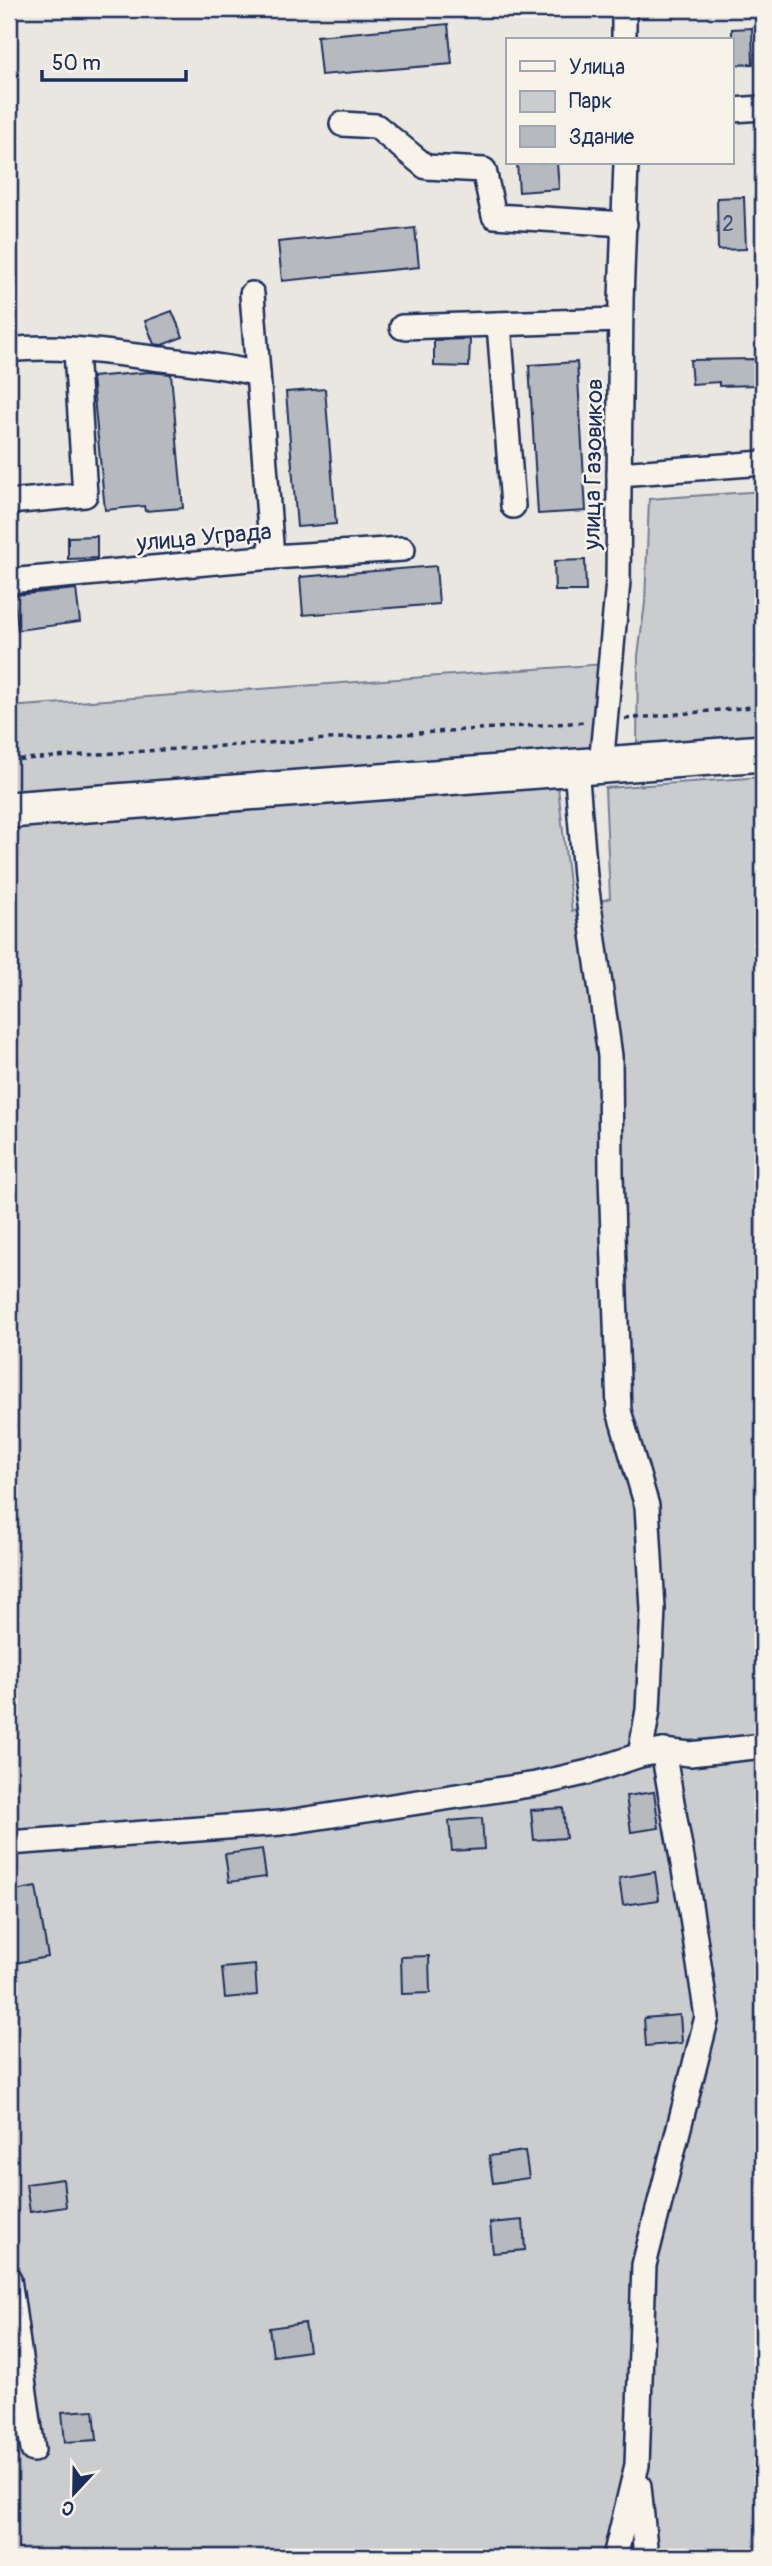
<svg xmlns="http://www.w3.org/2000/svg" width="772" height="2566" viewBox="0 0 772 2566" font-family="Pangolin,sans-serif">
  <rect width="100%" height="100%" fill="#eae7e0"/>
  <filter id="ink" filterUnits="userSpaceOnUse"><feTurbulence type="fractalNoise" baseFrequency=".0143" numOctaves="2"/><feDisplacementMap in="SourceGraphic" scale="14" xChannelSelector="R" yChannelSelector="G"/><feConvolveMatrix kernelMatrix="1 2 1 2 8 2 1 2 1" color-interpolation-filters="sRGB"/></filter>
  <g filter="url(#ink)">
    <!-- green -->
    <g fill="#cbcccd" stroke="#737e96" stroke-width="2">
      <polygon points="763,491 763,744 637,746 638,656 645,603 649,499"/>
      <polygon points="619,663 604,752 9,794 9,707"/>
      <polygon points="763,777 763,2557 9,2557 9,825 558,787 572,911 610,898 605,788"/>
    </g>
    <!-- building -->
    <g fill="#b6babf" stroke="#1b2f5e" stroke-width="2">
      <polygon points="448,24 452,64 321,75 317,36"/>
      <polygon points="752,28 753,64 732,65 732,29"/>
      <polygon points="517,163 557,163 559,189 519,192"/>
      <polygon points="744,197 746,249 718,250 717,198"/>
      <polygon points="415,228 419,267 282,281 278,242"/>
      <polygon points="172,311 183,337 162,345 154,344 145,321"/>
      <polygon points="470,339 469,367 434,366 434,340"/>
      <polygon points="756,359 756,385 719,386 719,382 692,384 690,360"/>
      <polygon points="577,362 586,511 538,514 529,365"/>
      <polygon points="149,372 171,374 183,508 145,511 144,506 105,510 92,377"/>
      <polygon points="325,389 336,524 297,527 286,392"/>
      <polygon points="97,536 97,558 68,559 68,537"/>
      <polygon points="585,560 586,591 555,591 554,561"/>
      <polygon points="436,566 439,604 303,615 300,577"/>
      <polygon points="76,589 80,622 18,630 14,595"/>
      <polygon points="654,1792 659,1828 631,1832 626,1796"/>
      <polygon points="563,1808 566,1838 534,1840 531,1810"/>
      <polygon points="482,1818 484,1849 452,1851 449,1821"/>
      <polygon points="262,1849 266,1877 229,1882 225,1854"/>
      <polygon points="655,1872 659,1900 623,1905 619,1878"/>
      <polygon points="36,1887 48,1957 9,1964 9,1892"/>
      <polygon points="429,1956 430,1993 402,1994 401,1957"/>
      <polygon points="255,1965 257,1995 225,1998 222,1968"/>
      <polygon points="680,2015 682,2043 646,2046 644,2018"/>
      <polygon points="525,2151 529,2178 493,2183 489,2156"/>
      <polygon points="63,2179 66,2207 30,2212 26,2184"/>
      <polygon points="523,2220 525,2250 493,2253 490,2223"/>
      <polygon points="305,2323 309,2351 273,2356 269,2328"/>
      <polygon points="94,2410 97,2440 65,2442 62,2412"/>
    </g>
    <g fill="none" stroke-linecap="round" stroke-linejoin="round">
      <!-- minor casing -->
      <g stroke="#1b2f5e" stroke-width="28">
        <g id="minor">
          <polyline points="624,9 624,40"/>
          <polyline points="732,110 763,108"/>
          <polyline points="342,124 376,126 426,167 484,170 494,216 625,224"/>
          <polyline points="252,294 272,557"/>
          <polyline points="499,324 513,506"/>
          <polyline points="402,327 620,320"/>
          <path d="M9,350C58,344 112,353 161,359C194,363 227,366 258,374"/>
          <polyline points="619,474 763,463"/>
          <polyline points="9,502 85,495 76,351"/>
          <polyline points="9,581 272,557 403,549"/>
          <polyline points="601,766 618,581 621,300 626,163"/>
          <polyline points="576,767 585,876 610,1056 611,1175 619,1411 647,1506 653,1609 648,1710 640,1755 663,1751 690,1754 763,1746"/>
          <polyline points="9,1843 281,1823 536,1784 589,1772 640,1755"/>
          <polyline points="9,2279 33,2450"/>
          <polyline points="639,2486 646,2557"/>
          <polyline points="615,2557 637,2465 644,2265 707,2017 689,1898 663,1751"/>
        </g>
      </g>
      <!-- highway casing -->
      <g stroke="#1b2f5e" stroke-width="40">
        <polyline id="highway" points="9,810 763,753"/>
      </g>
      <!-- path -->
      <g stroke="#1b2f5e" stroke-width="3.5" stroke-dasharray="5 5" stroke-linecap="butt">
        <polyline points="625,719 763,706"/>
        <polyline points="9,760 586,722"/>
      </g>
      <!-- minor -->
      <use href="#minor" stroke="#f7f3e8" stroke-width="23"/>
      <!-- highway -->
      <use href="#highway" stroke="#f7f3e8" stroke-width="35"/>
    </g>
  </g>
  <g text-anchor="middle" stroke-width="5" stroke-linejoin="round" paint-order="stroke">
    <!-- number labels -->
    <g font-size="21" fill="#425276">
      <text x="728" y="231">2</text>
    </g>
    <!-- street labels -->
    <g font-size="24" fill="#1b2f5e" stroke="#f7f3e8">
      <text transform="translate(593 464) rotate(-89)" y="8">улица Газовиков</text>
      <text transform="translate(204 537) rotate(-5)" y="8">улица Уграда</text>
    </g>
  </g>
  <!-- margin -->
  <rect width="772" height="2566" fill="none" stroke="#f7f3e8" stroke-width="35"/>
  <rect x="18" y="18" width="737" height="2531" fill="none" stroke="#1b2f5e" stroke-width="2.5" filter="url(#ink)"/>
  <!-- legend -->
  <rect x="506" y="38" width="228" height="126" fill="#f7f3e8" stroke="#9fa5b1" stroke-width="2"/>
  <rect x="520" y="61" width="35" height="10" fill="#f7f3e8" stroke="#9fa5b1" stroke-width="2"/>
  <text x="569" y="74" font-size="21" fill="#1b2f5e">Улица</text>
  <rect x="520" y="91" width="35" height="21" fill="#cbcccd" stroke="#9fa5b1" stroke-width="2"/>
  <text x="569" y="108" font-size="21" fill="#1b2f5e">Парк</text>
  <rect x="520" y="126" width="35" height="21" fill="#b6babf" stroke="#9fa5b1" stroke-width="2"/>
  <text x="569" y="144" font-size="21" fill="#1b2f5e">Здание</text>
  <!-- north arrow -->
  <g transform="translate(74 2493) rotate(202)" stroke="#f7f3e8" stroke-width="5" paint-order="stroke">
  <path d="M0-5L12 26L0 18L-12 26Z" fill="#1b2f5e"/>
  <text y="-10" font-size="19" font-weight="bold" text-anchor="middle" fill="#1b2f5e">С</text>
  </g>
  <!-- scale -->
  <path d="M42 70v10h144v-10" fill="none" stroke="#1b2f5e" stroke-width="3.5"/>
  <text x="52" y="70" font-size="21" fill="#1b2f5e" stroke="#f7f3e8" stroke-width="5" paint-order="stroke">50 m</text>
</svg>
